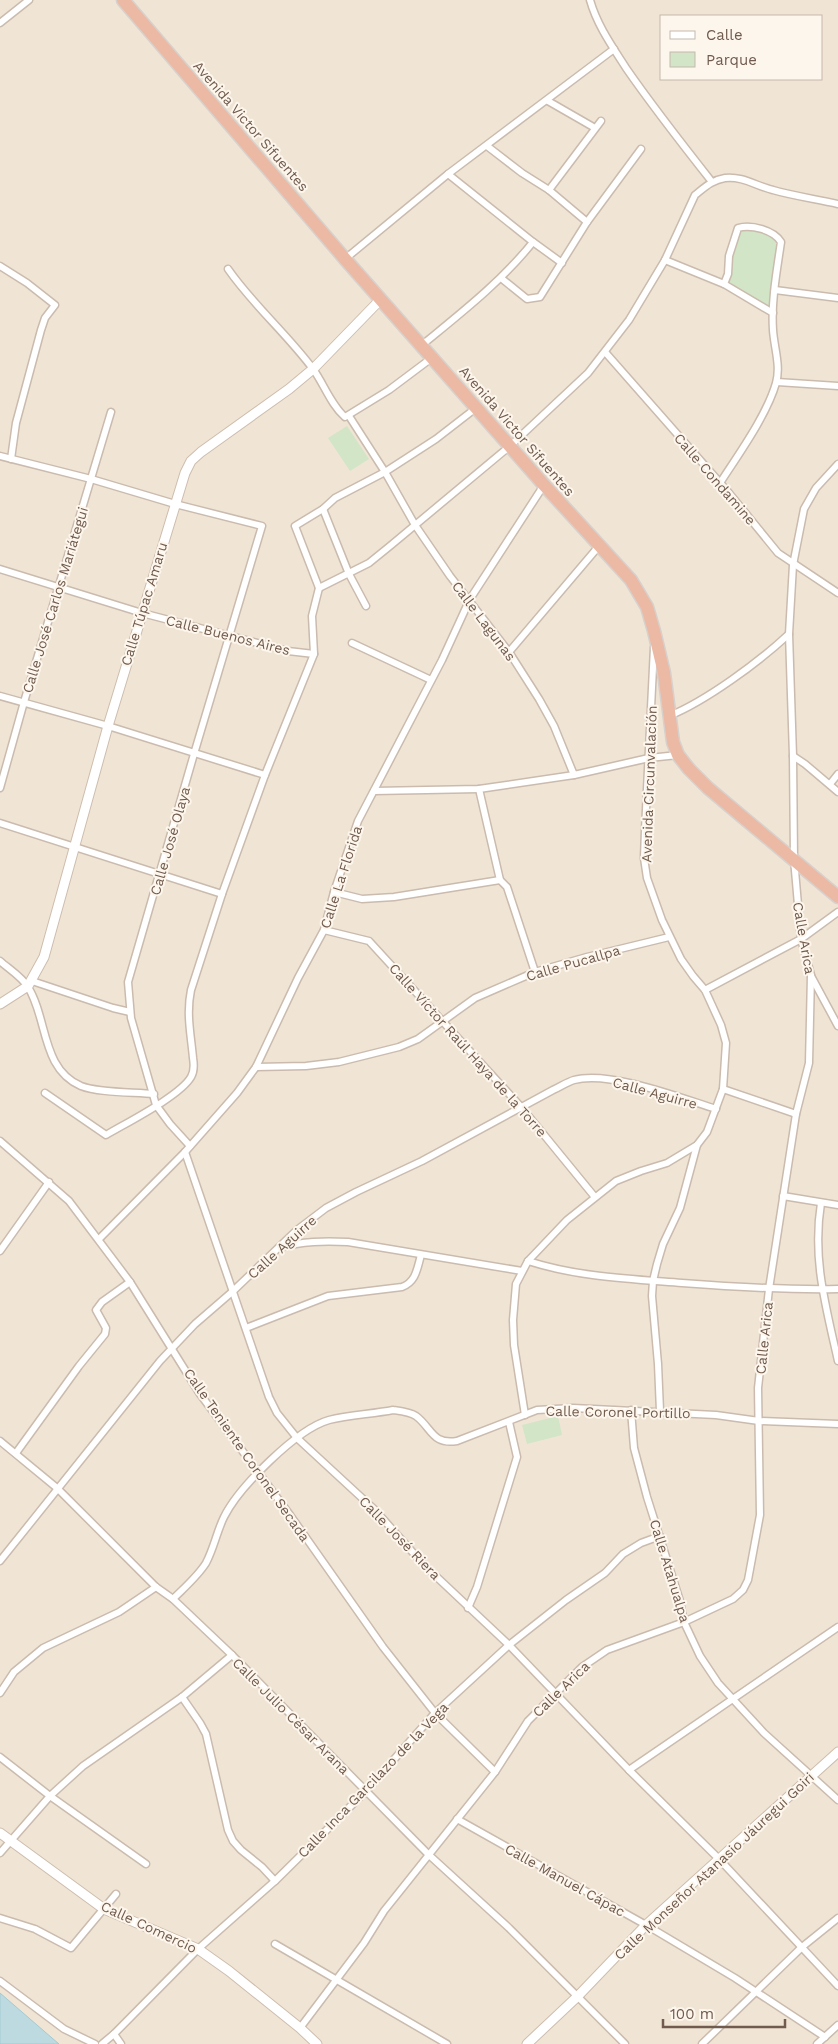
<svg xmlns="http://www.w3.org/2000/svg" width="838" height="2044" viewBox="0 0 838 2044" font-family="'Work Sans',sans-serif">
  <rect width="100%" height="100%" fill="#f9f2e6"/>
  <!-- residential -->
  <path fill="#f0e5d5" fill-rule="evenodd" d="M0,0H838V2044H19L0,2031ZM662,16H822V79H662Z"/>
  <!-- green -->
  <g fill="#d2e5c6">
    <polygon points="746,226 779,238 773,313 724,284 738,228"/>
    <polygon points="347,426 369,459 350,471 328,438"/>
    <polygon points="558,1416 562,1435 527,1444 522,1425"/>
  </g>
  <!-- water -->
  <polygon fill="#bddae1" stroke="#a4c9d1" points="0,1993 59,2044 0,2044"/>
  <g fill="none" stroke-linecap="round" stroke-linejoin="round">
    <!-- street casing -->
    <g stroke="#cabbae" stroke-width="9">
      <g id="street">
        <path d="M590,0C597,25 612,46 626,68C653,107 682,144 712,182"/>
        <polyline points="0,23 29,0"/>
        <polyline points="548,101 595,128"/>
        <polyline points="487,146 522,173 549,190 587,222"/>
        <polyline points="448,174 533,242 562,263"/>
        <polyline points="549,190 601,121"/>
        <polyline points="345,259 448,174 614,49"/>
        <polyline points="665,260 724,284 773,313"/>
        <polyline points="0,266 27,283 55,305 45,318 41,330 16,423 11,459"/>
        <path d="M228,269C253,305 287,334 313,369C324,384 331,405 345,417L389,390L433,357"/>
        <polyline points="501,278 527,299 540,297 587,222 641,149"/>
        <polyline points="775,290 838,298"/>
        <path d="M422,345C461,313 501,282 533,242"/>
        <polyline points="605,352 729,493 778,553 838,593"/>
        <polyline points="777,382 838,386"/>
        <polyline points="349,416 385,472 415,525 450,576 509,652 539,699 554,726 574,775"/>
        <polyline points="0,456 91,479 175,504 262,526 194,754 128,982 131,1018 156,1105 170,1124 190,1146"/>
        <path d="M720,483C738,455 767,415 776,383C781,366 774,347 773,330C771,301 777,270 781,242C774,230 751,224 738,228L729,256L728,274L724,284"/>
        <polyline points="323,509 349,574 366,606"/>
        <polyline points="0,569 142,613 288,651 314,654"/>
        <path d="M319,588L369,563L390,546L510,446L588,373L629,320L665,260L695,195C704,188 712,180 725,178C743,176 756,186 773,190C794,196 816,199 838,204"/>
        <polyline points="319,588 295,526 323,509 335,498 385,472 436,439 476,408"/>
        <polyline points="352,643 431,680"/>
        <polyline points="509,652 599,546"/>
        <polyline points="0,696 108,726 265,775"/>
        <path d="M669,716C706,701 759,662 789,634"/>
        <polyline points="793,756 805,764 838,792"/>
        <polyline points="830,784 838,774"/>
        <polyline points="0,788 24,702 111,412"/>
        <polyline points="479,789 500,880 507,887 535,972"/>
        <polyline points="374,791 479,789 574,775 649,758 678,755"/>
        <polyline points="0,823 222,894"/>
        <polyline points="334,892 362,899 394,897 500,880"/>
        <polyline points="324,930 369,941 522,1108 594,1196"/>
        <path d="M0,961C9,969 22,977 28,987C48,1019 41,1069 81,1086C99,1093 134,1092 154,1094"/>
        <polyline points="811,976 838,1026"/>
        <polyline points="32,981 113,1008 130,1012"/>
        <polyline points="705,990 801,939 838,912"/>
        <polyline points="256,1067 306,1066 339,1062 399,1047 418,1039 475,998 535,972 587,957 669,937"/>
        <polyline points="723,1089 796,1114"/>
        <path d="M45,1093L106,1135C126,1123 180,1096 191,1077C194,1072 194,1064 193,1058C191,1035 186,1014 191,990L222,894L265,775L314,654L312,616L319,588"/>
        <polyline points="0,1141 69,1201 130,1282 200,1394 290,1515 383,1647 435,1713 495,1772"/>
        <polyline points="185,1152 269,1397 277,1413 297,1438 375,1510 424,1565 509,1645 629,1770 719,1859 838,1986"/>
        <polyline points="783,1196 838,1205"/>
        <path d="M821,1203C812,1259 826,1307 838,1361"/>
        <polyline points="99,1239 185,1152 237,1093 256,1067 298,978 324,930 334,892 358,821 442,660 470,599 544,485"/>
        <path d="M279,1248C303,1241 324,1241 348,1242L522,1271"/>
        <polyline points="0,1251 49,1182"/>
        <path d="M528,1261C578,1277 630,1279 682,1283C734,1287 786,1290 838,1289"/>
        <path d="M246,1328L328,1296L402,1287C416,1282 417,1269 421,1255"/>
        <polyline points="631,1410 634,1448 647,1497 680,1601 684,1622 700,1656 718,1683 764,1733 838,1800"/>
        <polyline points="660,1411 658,1364 652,1296 653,1281 657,1264 663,1244 680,1208 697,1145"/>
        <polyline points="525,1415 514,1345 513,1320 516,1284 528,1261 567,1220 616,1181 641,1171 667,1163 697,1145 707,1132 723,1089 726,1043 721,1025 705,990 693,976 681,959 662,920 647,878 644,858 645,830 654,647"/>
        <polyline points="0,1441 57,1488 156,1587 173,1599 232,1655 428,1854 509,1928 625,2044"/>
        <polyline points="16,1453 79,1366 105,1334 106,1328 96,1310 102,1302 130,1282"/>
        <path d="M0,1561L160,1361L195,1324L232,1292L297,1230L326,1208L356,1192L422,1161L553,1090C560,1087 567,1082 574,1080C609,1070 681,1098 716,1109"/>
        <path d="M173,1599C184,1588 198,1576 206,1563C214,1548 217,1531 224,1517C239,1487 297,1429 329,1420C349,1415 372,1414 393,1410C400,1411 410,1412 416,1416C432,1428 432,1445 457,1441L537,1410L573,1408L716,1415L759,1421L838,1424"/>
        <polyline points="468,1608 477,1587 517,1457 509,1422"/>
        <polyline points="0,1693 14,1672 43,1648 119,1612 156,1587"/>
        <polyline points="182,1697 200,1723 206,1734 228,1830 233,1841 241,1850 262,1867 275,1881"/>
        <polyline points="0,1757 50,1796 146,1864"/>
        <polyline points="629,1770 838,1627"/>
        <polyline points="457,1819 646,1925 735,1978 825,2037"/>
        <polyline points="0,1853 50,1796 83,1766 182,1697 232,1655"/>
        <polyline points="0,1918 35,1929 71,1948 116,1894"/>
        <polyline points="275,1944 447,2044"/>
        <polyline points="0,1981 64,2029 95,2044"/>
        <polyline points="300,2028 364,1943 384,1911 495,1772 528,1721 582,1667 607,1650 684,1622 733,1599 743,1590 748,1580 760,1515 758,1388 769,1289 796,1114 809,1063 811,975 801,939 794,859 793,756 789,634 793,565 804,509 816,488 838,464"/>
        <polyline points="114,2034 121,2044"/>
        <polyline points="102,2044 114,2034 198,1949 275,1881 366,1791 435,1713 509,1645 566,1600 605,1573 623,1554 641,1543 660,1536"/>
        <polyline points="702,2044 802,1947 838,1918"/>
        <polyline points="817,2044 838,2025"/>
      </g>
    </g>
    <!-- secondary casing -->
    <g stroke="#cebdae" stroke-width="11">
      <g id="secondary">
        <polyline points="0,1004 28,986 44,957 108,726 185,473 191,461 201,452 289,389 313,369 381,299"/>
        <polyline points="0,1833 104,1909 198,1949 229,1971 300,2028 317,2044"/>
        <polyline points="527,2044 578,1996 646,1925 838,1752"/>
      </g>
    </g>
    <!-- highway casing -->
    <g stroke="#d7d1cd" stroke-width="15">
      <polyline id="highway" points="123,0 345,259 544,485 631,580 647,607 654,631 664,673 673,742 678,755 689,769 708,788 838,897"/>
    </g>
    <!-- street -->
    <use href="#street" stroke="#fff" stroke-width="6"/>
    <!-- secondary -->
    <use href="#secondary" stroke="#fff" stroke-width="9"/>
    <!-- highway -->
    <use href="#highway" stroke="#ecb9a4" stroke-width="12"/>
  </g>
  <g text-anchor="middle" stroke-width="4" stroke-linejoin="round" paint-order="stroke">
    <!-- street labels -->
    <g font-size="14" fill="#705b4e" stroke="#fdf6ec">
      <text transform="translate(251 126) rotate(49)" y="5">Avenida Victor Sifuentes</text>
      <text transform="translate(517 431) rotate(49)" y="5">Avenida Victor Sifuentes</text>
      <text transform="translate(715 479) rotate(49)" y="5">Calle Condamine</text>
      <text transform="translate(55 600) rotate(-73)" y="5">Calle José Carlos Mariátegui</text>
      <text transform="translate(144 604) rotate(-73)" y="5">Calle Túpac Amaru</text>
      <text transform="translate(484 621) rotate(53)" y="5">Calle Lagunas</text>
      <text transform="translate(228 635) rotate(14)" y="5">Calle Buenos Aires</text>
      <text transform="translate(649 784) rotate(-88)" y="5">Avenida Circunvalación</text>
      <text transform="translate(170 841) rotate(-74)" y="5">Calle José Olaya</text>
      <text transform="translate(341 877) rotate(-72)" y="5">Calle La Florida</text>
      <text transform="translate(804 938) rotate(80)" y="5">Calle Arica</text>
      <text transform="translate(573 963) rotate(-16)" y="5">Calle Pucallpa</text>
      <text transform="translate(468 1050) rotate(48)" y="5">Calle Víctor Raúl Haya de la Torre</text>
      <text transform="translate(655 1093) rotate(15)" y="5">Calle Aguirre</text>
      <text transform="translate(282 1247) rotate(-42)" y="5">Calle Aguirre</text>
      <text transform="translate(764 1338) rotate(-84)" y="5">Calle Arica</text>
      <text transform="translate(618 1412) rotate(1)" y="5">Calle Coronel Portillo</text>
      <text transform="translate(247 1455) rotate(55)" y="5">Calle Teniente Coronel Secada</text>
      <text transform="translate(400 1538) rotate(46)" y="5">Calle José Riera</text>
      <text transform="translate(670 1571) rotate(73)" y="5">Calle Atahualpa</text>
      <text transform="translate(561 1689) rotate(-44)" y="5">Calle Arica</text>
      <text transform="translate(291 1716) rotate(45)" y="5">Calle Julio César Arana</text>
      <text transform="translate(373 1780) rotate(-46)" y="5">Calle Inca Garcilazo de la Vega</text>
      <text transform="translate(714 1866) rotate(-43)" y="5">Calle Monseñor Atanasio Jáuregui Goiri</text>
      <text transform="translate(565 1880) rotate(29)" y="5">Calle Manuel Cápac</text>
      <text transform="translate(149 1927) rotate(25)" y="5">Calle Comercio</text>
    </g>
  </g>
  <!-- legend -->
  <rect x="660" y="15" width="162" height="65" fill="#fdf6ec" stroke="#c5b8ad"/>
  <rect x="670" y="31" width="25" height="8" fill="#ffffff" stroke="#c5b8ad"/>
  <text x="706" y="40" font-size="15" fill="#705b4e">Calle</text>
  <rect x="670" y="52" width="25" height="15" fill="#d2e5c6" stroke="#c5b8ad"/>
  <text x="706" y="65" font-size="15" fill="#705b4e">Parque</text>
  <!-- scale -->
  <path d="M663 2019v8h122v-8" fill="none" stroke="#705b4e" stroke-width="2.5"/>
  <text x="670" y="2019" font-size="15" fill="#705b4e" stroke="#fdf6ec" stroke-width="4" paint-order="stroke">100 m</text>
</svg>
